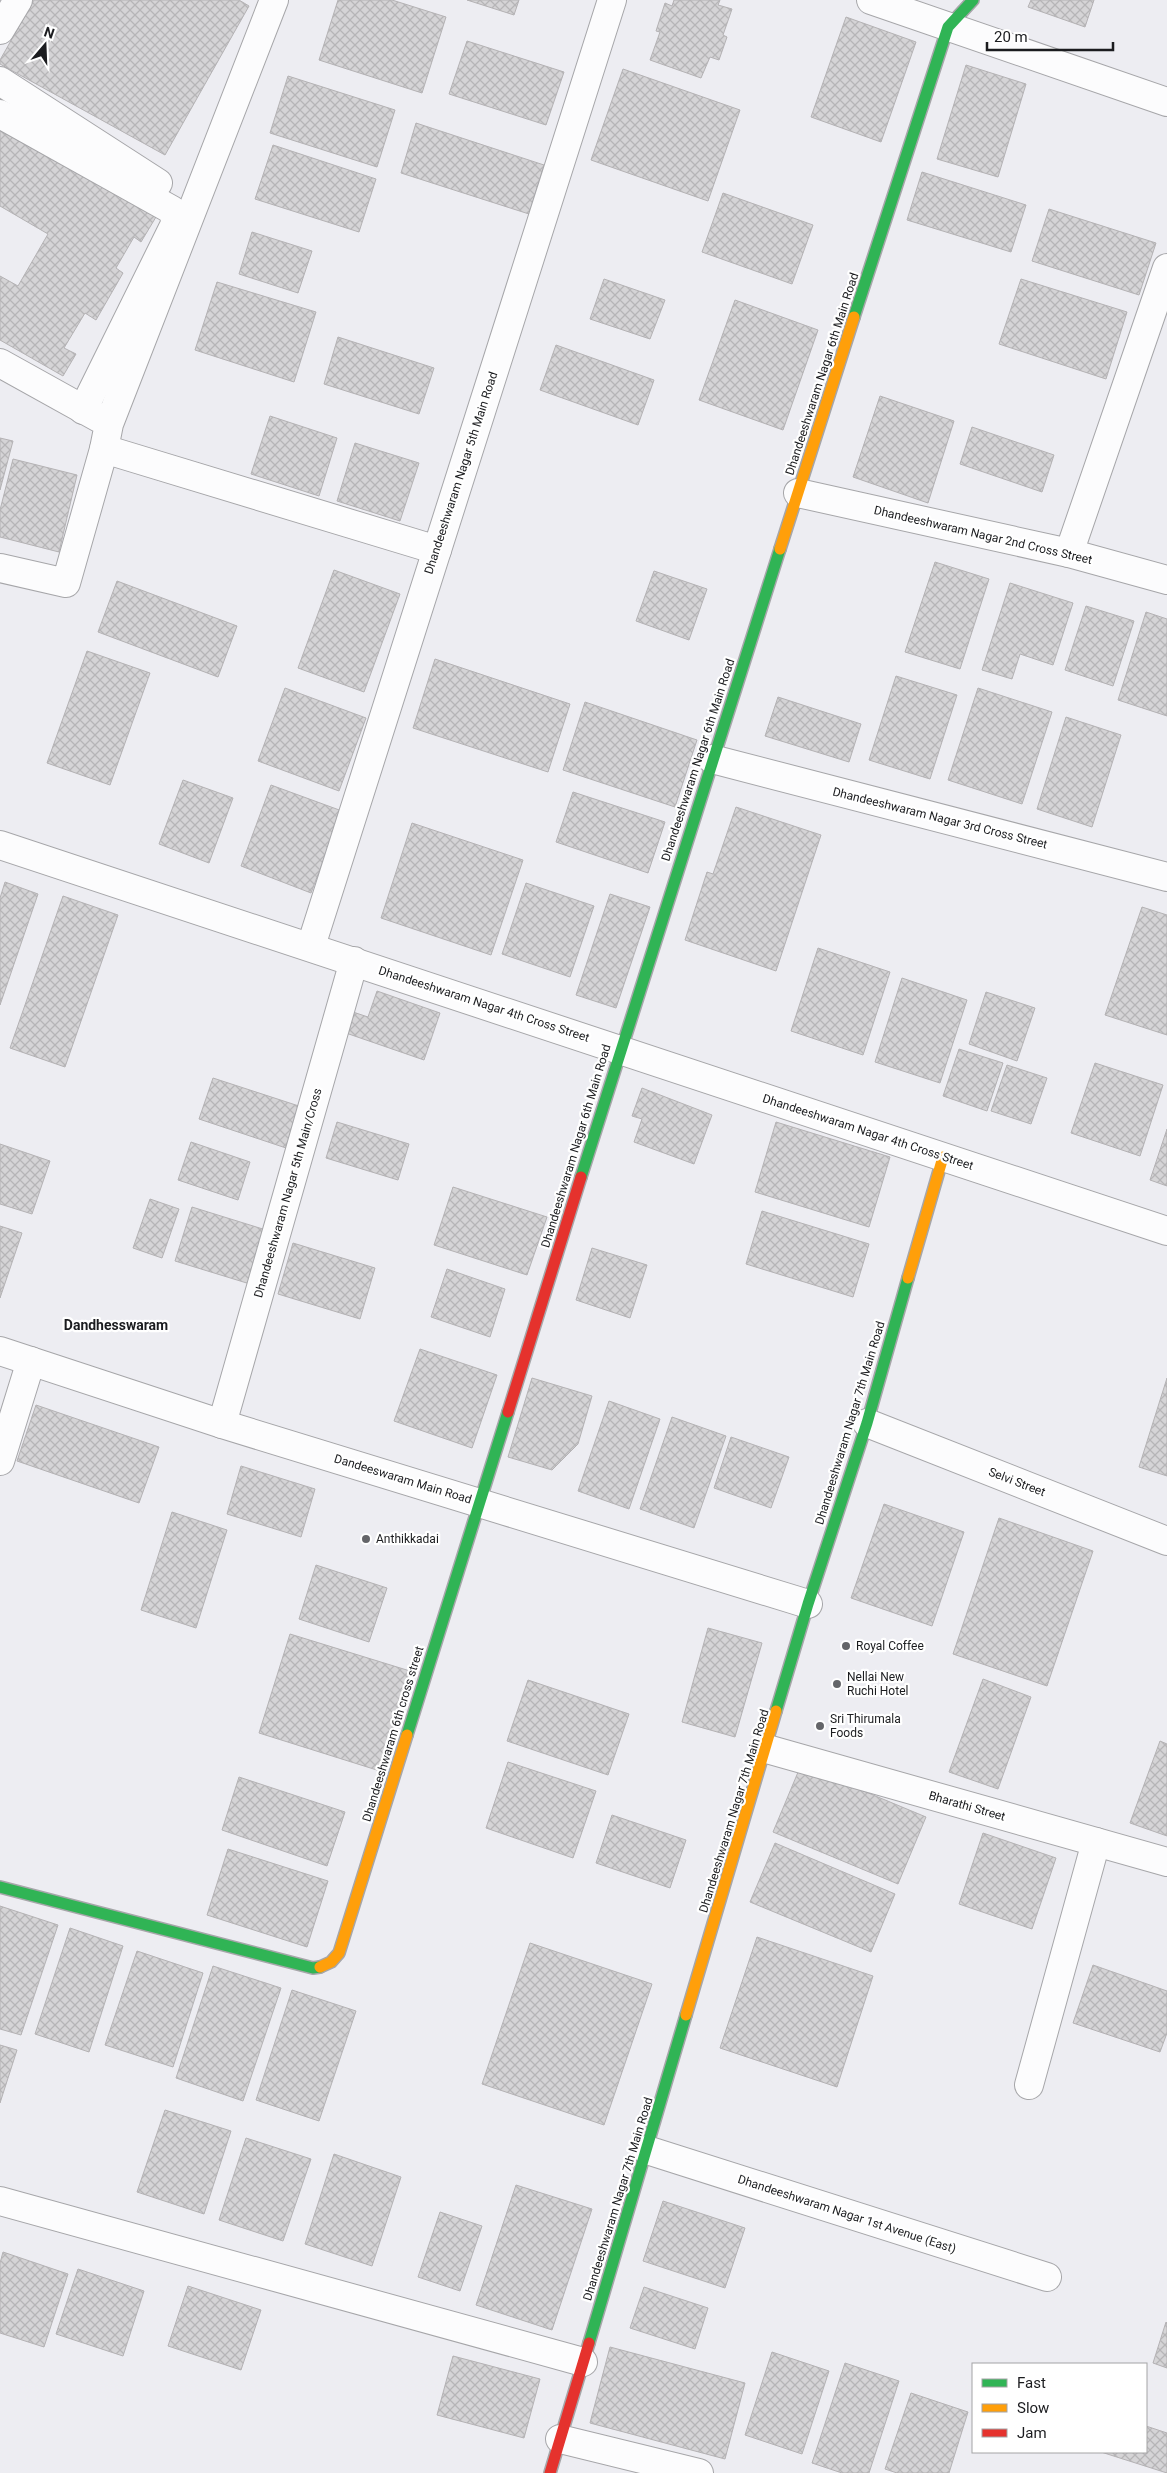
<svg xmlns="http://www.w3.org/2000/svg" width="1167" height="2473" viewBox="0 0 1167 2473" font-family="Roboto,sans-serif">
  <defs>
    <pattern id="building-cross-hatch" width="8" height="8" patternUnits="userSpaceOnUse" patternTransform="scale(1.25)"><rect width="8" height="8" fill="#d5d4d6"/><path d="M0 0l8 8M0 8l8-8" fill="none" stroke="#b6b5b7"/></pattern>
  </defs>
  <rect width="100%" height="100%" fill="#ededf2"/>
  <!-- building -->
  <g fill="url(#building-cross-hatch)" stroke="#b4b2b4">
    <polygon points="34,0 239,0 249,6 165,155 0,64 0,60"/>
    <polygon points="338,0 392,0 446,17 422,93 319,60"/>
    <polygon points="467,0 519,0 514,15"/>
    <polygon points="674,0 720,0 718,5 732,9 723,35 727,37 719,60 710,57 701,78 650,60 660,32 656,31 665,3 672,6"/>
    <polygon points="1031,0 1094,0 1085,27 1028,7"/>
    <polygon points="846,17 916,42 881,142 811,117"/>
    <polygon points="467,41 564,72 546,125 449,94"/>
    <polygon points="966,65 1026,84 998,177 937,159"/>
    <polygon points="623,69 740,110 708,201 591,160"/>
    <polygon points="288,76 395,110 377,167 270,133"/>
    <polygon points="416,123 544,165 529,214 401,173"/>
    <polygon points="0,127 156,217 141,242 134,237 116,268 123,273 96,320 85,313 64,348 76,354 63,376 0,340 0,276 18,286 48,234 0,206"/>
    <polygon points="273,145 376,179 359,232 255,199"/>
    <polygon points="922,172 1026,205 1011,252 907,220"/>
    <polygon points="723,193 813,225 792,284 702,252"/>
    <polygon points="1049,209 1156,243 1139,295 1032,261"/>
    <polygon points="252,232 312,251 298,293 239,274"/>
    <polygon points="604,279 665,300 650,339 590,319"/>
    <polygon points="1021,279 1127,312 1106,379 999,344"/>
    <polygon points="217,282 316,312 294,382 195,350"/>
    <polygon points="735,300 818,330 783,430 699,400"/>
    <polygon points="338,337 434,368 419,414 324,384"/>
    <polygon points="556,345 654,380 638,425 540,390"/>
    <polygon points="880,396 954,421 928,503 853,477"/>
    <polygon points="270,416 337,438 319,496 251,474"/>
    <polygon points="972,427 1054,455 1042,492 960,464"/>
    <polygon points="0,438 13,441 0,490"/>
    <polygon points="355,443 419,463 400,521 337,501"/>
    <polygon points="13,459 77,475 59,552 0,537 0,510"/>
    <polygon points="935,562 989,579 960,669 905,652"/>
    <polygon points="334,570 400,594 364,692 298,668"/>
    <polygon points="654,571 707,589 689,640 636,621"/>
    <polygon points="117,581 237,626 218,677 98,632"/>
    <polygon points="1010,583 1073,603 1053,665 1020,654 1012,679 982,670"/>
    <polygon points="1086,606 1134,621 1113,686 1065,670"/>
    <polygon points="1146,612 1167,619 1167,716 1118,700"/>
    <polygon points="87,651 150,673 110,785 47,763"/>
    <polygon points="435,659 570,704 548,772 413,728"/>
    <polygon points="896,676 957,695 930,779 869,760"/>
    <polygon points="285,688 366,718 339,791 258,761"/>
    <polygon points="978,688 1052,712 1022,804 948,780"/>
    <polygon points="778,697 861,724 849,762 765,736"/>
    <polygon points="585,702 697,740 675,807 563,770"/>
    <polygon points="1066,717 1121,735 1092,827 1037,809"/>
    <polygon points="183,780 233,798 209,863 159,844"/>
    <polygon points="271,785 342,811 311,893 241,866"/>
    <polygon points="573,792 665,822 648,873 556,842"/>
    <polygon points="736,807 821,835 776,971 685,940 707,872 713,874"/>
    <polygon points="412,823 523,860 491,955 381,918"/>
    <polygon points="5,882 38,894 0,1005 0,898"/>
    <polygon points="526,883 594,906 570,977 502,954"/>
    <polygon points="610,894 650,907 616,1008 576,995"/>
    <polygon points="63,896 118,915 65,1067 10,1048"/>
    <polygon points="1142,907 1167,915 1167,1035 1105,1015"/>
    <polygon points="818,948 890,972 863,1055 791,1031"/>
    <polygon points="902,978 967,1000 940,1083 875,1062"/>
    <polygon points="377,991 440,1013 424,1060 343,1032 350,1011 368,1017"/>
    <polygon points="986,992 1035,1008 1017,1061 969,1044"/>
    <polygon points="959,1049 1003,1063 987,1111 943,1096"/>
    <polygon points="1095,1063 1163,1085 1140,1156 1071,1133"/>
    <polygon points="1007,1065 1047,1078 1031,1124 991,1111"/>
    <polygon points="213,1078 305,1108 292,1150 199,1119"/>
    <polygon points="642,1088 712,1115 694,1164 634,1142 642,1119 632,1116"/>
    <polygon points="337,1122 409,1144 398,1180 326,1158"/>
    <polygon points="776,1122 890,1157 869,1227 755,1192"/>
    <polygon points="1167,1129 1167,1186 1150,1180"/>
    <polygon points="191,1142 250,1162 238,1200 178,1180"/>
    <polygon points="0,1144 50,1161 32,1214 0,1204"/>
    <polygon points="453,1187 547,1217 527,1275 434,1245"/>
    <polygon points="150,1199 179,1209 162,1258 133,1248"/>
    <polygon points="192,1207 266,1230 250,1284 175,1261"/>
    <polygon points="762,1211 869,1244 853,1297 746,1264"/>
    <polygon points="0,1226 22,1233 0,1298"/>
    <polygon points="293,1243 375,1268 360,1319 278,1294"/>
    <polygon points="592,1248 647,1265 630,1318 576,1300"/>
    <polygon points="447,1269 505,1289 490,1337 431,1317"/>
    <polygon points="420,1349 497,1375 472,1448 394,1421"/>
    <polygon points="532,1378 592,1396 578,1444 552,1470 508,1457"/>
    <polygon points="1167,1378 1167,1476 1139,1467"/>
    <polygon points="609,1401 660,1419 629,1509 578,1491"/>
    <polygon points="36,1405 159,1447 139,1503 17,1461"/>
    <polygon points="672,1417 726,1436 694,1528 640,1509"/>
    <polygon points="731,1437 789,1457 771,1508 714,1488"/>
    <polygon points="241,1466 315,1489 301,1537 227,1514"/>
    <polygon points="884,1504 964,1532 932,1626 851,1598"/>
    <polygon points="172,1512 227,1530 196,1628 141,1610"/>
    <polygon points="999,1518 1093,1551 1047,1686 953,1654"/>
    <polygon points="316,1565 387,1588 369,1642 299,1619"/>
    <polygon points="708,1628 762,1643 735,1737 682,1722"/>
    <polygon points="290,1634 410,1671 380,1771 259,1733"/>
    <polygon points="983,1679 1031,1697 998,1789 949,1772"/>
    <polygon points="528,1680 629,1714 608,1775 507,1741"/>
    <polygon points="1160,1741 1167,1744 1167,1836 1130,1823"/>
    <polygon points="508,1762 596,1791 573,1858 486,1828"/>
    <polygon points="801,1765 926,1817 898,1884 773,1832"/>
    <polygon points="239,1777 345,1812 327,1866 222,1830"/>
    <polygon points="612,1815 686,1840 670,1888 596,1863"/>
    <polygon points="983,1833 1056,1858 1032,1929 959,1904"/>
    <polygon points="775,1843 895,1894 871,1952 750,1902"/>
    <polygon points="228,1849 328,1881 307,1947 207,1915"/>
    <polygon points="0,1906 58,1925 21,2035 0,2029"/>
    <polygon points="70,1928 123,1946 89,2052 35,2034"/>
    <polygon points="757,1937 873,1976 837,2087 720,2048"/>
    <polygon points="530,1943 652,1984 604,2125 482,2084"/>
    <polygon points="137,1951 203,1973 173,2067 105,2045"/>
    <polygon points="1093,1965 1167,1991 1167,2033 1160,2052 1073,2023"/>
    <polygon points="213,1966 281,1988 243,2101 176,2078"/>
    <polygon points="292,1990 356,2011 319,2121 256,2100"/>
    <polygon points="0,2045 17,2050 0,2103"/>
    <polygon points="165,2110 231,2131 204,2214 137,2192"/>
    <polygon points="246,2138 311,2159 283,2241 219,2220"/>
    <polygon points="334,2154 401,2177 372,2266 305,2244"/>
    <polygon points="516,2185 592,2209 552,2330 476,2305"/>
    <polygon points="663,2201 745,2228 725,2288 643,2261"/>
    <polygon points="440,2212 482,2226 460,2291 418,2277"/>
    <polygon points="3,2252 68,2274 44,2347 0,2333 0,2263"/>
    <polygon points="78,2269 144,2291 123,2356 56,2334"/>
    <polygon points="188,2286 261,2310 241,2370 168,2346"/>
    <polygon points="644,2287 708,2308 695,2349 630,2328"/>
    <polygon points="1166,2322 1167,2323 1167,2368 1153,2363"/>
    <polygon points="610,2347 745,2383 725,2459 590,2423"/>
    <polygon points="772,2352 829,2371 802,2454 745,2435"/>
    <polygon points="453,2356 540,2379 524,2438 437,2415"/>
    <polygon points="845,2363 899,2381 869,2473 842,2473 812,2463"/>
    <polygon points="911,2393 968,2412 949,2473 897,2473 885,2469"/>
    <polygon points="1146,2426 1167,2433 1167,2473 1101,2452 1146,2452"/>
  </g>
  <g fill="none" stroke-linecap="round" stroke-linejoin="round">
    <!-- street casing -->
    <g stroke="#a6a6a9" stroke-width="30">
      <g id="street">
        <polyline points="871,0 1167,102"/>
        <polyline points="0,30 18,0"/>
        <polyline points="0,81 158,183"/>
        <polyline points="0,114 172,210 176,222 83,410"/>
        <polyline points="0,363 99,418"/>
        <polyline points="104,449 437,550"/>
        <polyline points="798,493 1069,553 1167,580"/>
        <polyline points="1069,553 1167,268"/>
        <polyline points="0,568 66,583 104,449 109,424 274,0"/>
        <polyline points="712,759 1167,877"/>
        <polyline points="0,845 1167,1231"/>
        <polyline points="311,946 612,0"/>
        <polyline points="0,1351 222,1424 808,1604"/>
        <polyline points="867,1423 1167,1541"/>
        <polyline points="222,1424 354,961"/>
        <polyline points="0,1461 31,1361"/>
        <polyline points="767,1749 1167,1862"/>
        <polyline points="1029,2085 1096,1842"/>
        <polyline points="647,2150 1047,2277"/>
        <polyline points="0,2201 583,2362"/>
        <polyline points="560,2439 699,2473"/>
      </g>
    </g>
    <!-- fast casing -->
    <g stroke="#a6a6a9" stroke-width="14">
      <g id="fast">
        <polyline points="854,317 948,27 973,0"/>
        <polyline points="581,1177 780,549"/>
        <polyline points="776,1711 808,1604 867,1423 908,1278"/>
        <polyline points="407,1735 508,1412"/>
        <polyline points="0,1887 313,1968 320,1967"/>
        <polyline points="589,2343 686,2015"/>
      </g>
    </g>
    <!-- slow casing -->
    <g stroke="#a6a6a9" stroke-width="14">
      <g id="slow">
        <polyline points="780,549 854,317"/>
        <polyline points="908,1278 943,1157"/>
        <polyline points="320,1967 331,1962 339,1953 407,1735"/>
        <polyline points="686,2015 776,1711"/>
      </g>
    </g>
    <!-- jam casing -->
    <g stroke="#a6a6a9" stroke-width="14">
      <g id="jam">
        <polyline points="508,1412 581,1177"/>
        <polyline points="550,2473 589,2343"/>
      </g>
    </g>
    <!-- street -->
    <use href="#street" stroke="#fcfcfd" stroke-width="28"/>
    <!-- fast -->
    <use href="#fast" stroke="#30b455" stroke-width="11"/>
    <!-- slow -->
    <use href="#slow" stroke="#ff9f0a" stroke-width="11"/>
    <!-- jam -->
    <use href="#jam" stroke="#e5322d" stroke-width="11"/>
  </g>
  <!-- markers -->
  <g fill="#646569" stroke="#fff" stroke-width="2">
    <circle cx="366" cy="1539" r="5"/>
    <circle cx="846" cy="1646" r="5"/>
    <circle cx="837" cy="1684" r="5"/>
    <circle cx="820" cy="1726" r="5"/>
  </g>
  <g text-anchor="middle" stroke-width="4.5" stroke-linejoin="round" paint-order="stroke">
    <!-- street labels -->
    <g font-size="12" fill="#1b1c1f" stroke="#fff">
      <text transform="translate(822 374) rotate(-72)" y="4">Dhandeeshwaram Nagar 6th Main Road</text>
      <text transform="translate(461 473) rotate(-72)" y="4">Dhandeeshwaram Nagar 5th Main Road</text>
      <text transform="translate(983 535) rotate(13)" y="4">Dhandeeshwaram Nagar 2nd Cross Street</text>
      <text transform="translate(698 760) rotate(-72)" y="4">Dhandeeshwaram Nagar 6th Main Road</text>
      <text transform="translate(940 818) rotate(14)" y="4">Dhandeeshwaram Nagar 3rd Cross Street</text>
      <text transform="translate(484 1004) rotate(18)" y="4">Dhandeeshwaram Nagar 4th Cross Street</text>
      <text transform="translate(868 1132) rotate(18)" y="4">Dhandeeshwaram Nagar 4th Cross Street</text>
      <text transform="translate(576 1146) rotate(-73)" y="4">Dhandeeshwaram Nagar 6th Main Road</text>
      <text transform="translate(288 1193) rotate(-74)" y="4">Dhandeeshwaram Nagar 5th Main/Cross</text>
      <text transform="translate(850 1423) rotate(-73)" y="4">Dhandeeshwaram Nagar 7th Main Road</text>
      <text transform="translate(403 1479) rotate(17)" y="4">Dandeeswaram Main Road</text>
      <text transform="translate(1017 1482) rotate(21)" y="4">Selvi Street</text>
      <text transform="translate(393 1734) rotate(-73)" y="4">Dhandeeshwaram 6th cross street</text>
      <text transform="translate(967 1806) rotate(16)" y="4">Bharathi Street</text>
      <text transform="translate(734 1811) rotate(-73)" y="4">Dhandeeshwaram Nagar 7th Main Road</text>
      <text transform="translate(618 2199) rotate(-73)" y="4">Dhandeeshwaram Nagar 7th Main Road</text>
      <text transform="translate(847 2214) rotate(18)" y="4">Dhandeeshwaram Nagar 1st Avenue (East)</text>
    </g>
    <!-- poi labels -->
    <g font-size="12" fill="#1b1c1f" stroke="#fff" text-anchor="start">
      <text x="376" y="1543">Anthikkadai</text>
      <text x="856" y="1650">Royal Coffee</text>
      <text x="847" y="1681">Nellai New<tspan x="847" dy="14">Ruchi Hotel</tspan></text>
      <text x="830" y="1723">Sri Thirumala<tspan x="830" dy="14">Foods</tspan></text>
    </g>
    <!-- neighbourhood labels -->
    <g font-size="14" font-weight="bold" fill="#1b1c1f" stroke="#fff">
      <text x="116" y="1330">Dandhesswaram</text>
    </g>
  </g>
  <!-- legend -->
  <rect x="972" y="2363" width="175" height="90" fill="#ffffff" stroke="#a4a4a5"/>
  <rect x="982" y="2379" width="25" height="8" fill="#30b455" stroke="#a4a4a5"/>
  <text x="1017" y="2388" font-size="15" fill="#1b1c1f">Fast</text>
  <rect x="982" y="2404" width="25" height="8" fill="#ff9f0a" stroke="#a4a4a5"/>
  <text x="1017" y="2413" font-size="15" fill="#1b1c1f">Slow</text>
  <rect x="982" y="2429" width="25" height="8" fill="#e5322d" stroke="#a4a4a5"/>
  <text x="1017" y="2438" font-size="15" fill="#1b1c1f">Jam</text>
  <!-- north arrow -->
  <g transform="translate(45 45) rotate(19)" stroke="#ffffff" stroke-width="4" paint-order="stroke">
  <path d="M0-4L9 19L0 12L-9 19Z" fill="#1b1c1f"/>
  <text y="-8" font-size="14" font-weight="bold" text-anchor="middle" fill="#1b1c1f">N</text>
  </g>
  <!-- scale -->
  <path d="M987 42v8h126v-8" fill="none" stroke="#1b1c1f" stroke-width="2.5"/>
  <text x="994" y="42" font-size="15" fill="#1b1c1f" stroke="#ffffff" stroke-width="4" paint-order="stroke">20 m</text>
</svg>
